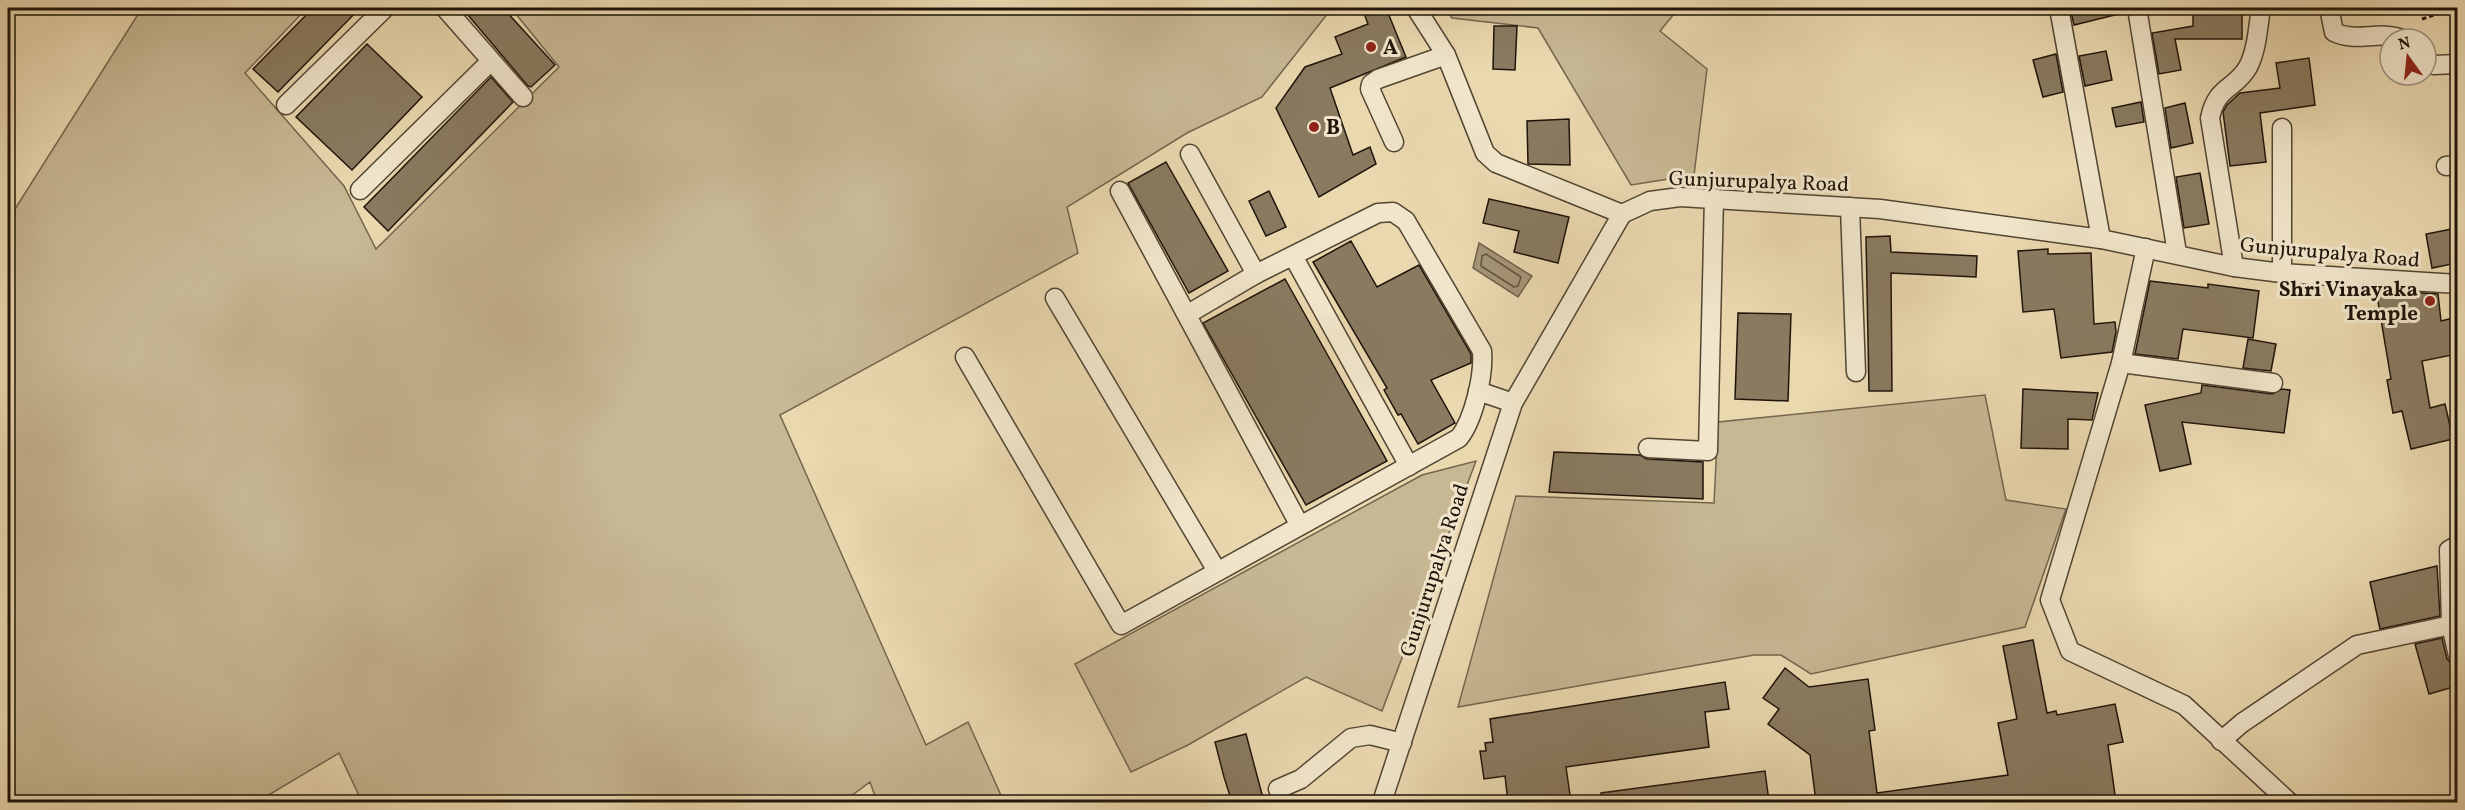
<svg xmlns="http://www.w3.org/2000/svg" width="2465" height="810" viewBox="0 0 2465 810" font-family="Vollkorn,serif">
  <rect width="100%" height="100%" fill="#ead8af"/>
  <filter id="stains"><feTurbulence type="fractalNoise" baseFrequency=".00333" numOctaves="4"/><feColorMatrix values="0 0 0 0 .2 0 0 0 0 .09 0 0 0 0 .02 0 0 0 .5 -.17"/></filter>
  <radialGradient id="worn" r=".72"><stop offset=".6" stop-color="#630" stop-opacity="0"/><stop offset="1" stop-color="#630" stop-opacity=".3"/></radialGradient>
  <!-- green -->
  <g fill="#c7b793" stroke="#73664e" stroke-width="1.5">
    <polygon points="142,8 307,8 245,73 344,186 376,249 559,67 511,8 1332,8 1262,97 1187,133 1067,207 1078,253 780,415 926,745 968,722 1004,802 877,802 870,782 843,802 362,802 339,753 257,802 8,802 8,256 15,209"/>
    <polygon points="1445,8 1679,8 1660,31 1707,69 1694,175 1631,185 1538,28 1452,18"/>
    <polygon points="1985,395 2006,500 2066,509 2025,627 1811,674 1781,655 1754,655 1458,707 1516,496 1714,503 1718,422"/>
    <polygon points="1476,461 1382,711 1306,677 1188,745 1131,772 1075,664 1422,475"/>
  </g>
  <!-- water -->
  <polygon fill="#a59577" stroke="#6f614b" stroke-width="1.5" points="1479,243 1532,276 1518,297 1473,268"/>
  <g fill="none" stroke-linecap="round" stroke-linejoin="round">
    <!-- shore -->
    <polygon stroke="#625440" stroke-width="1.5" points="1486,254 1521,277 1518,286 1514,287 1481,266 1482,256"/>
  </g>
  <!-- building -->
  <g fill="#897a60" stroke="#1f140a" stroke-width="1.5">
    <polygon points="313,8 360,8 278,92 253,69"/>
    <polygon points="462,8 503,8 555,65 531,87 528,86"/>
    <polygon points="1362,8 1386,8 1406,57 1330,88 1353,155 1370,147 1376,164 1319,197 1276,108 1305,67 1342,54 1335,37 1368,24"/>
    <polygon points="2070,8 2122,8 2123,13 2074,25"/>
    <polygon points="2193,8 2242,8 2242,39 2175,39 2181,70 2159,74 2152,33 2193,26"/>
    <polygon points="1494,26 1517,26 1515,70 1493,69"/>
    <polygon points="367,44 422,97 352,170 296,117"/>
    <polygon points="2106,51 2112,80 2085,86 2079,56"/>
    <polygon points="2056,54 2063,92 2043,97 2033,60"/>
    <polygon points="2309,58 2315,105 2260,113 2266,162 2230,166 2223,112 2227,105 2240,93 2280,88 2276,63"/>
    <polygon points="491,77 513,102 388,231 364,207"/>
    <polygon points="2141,102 2144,122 2116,127 2112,108"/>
    <polygon points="2185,103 2193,143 2171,148 2165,108"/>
    <polygon points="1569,119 1570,165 1528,164 1527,121"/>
    <polygon points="1166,162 1228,271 1189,293 1128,183"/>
    <polygon points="2200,173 2209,224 2184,228 2176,177"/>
    <polygon points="1269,191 1286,227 1266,236 1249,201"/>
    <polygon points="1489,199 1569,217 1558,263 1514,252 1519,231 1483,223"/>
    <polygon points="2457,228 2457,263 2432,268 2426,234"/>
    <polygon points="1890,236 1891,252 1977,256 1976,277 1891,273 1892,391 1869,391 1866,237"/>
    <polygon points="1351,241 1377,287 1419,265 1471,354 1471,363 1431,380 1455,423 1418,444 1401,414 1398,415 1384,390 1387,388 1313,262"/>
    <polygon points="2048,249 2048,254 2091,253 2094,324 2115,322 2116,332 2112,352 2061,358 2054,309 2023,312 2018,251"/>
    <polygon points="1285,279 1387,461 1306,505 1203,323"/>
    <polygon points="2150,281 2208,288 2208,284 2259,291 2253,338 2183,329 2178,359 2135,354"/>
    <polygon points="2376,290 2438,294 2441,321 2457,317 2457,354 2422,361 2430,408 2445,404 2453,439 2411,449 2402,411 2393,413 2387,380 2391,379"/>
    <polygon points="1738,313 1791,314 1788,401 1735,399"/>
    <polygon points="2248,339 2276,344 2271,371 2243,368"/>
    <polygon points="2202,385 2272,394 2282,389 2290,390 2284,433 2182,422 2191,464 2160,471 2145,405 2201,393"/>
    <polygon points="2023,389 2098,393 2092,420 2068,419 2068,449 2021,448"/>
    <polygon points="1554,452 1640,455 1647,459 1703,462 1703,499 1549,492"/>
    <polygon points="2437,566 2440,616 2380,629 2370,582"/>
    <polygon points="2442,638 2447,659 2455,667 2457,686 2429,694 2415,644"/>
    <polygon points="2033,640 2047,713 2056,711 2057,715 2115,704 2123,742 2108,745 2116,802 1816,802 1810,755 1768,724 1779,709 1763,698 1785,668 1809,687 1868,679 1875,730 1869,731 1877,793 2008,775 1998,723 2017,719 2003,646"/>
    <polygon points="1725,682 1729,709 1705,712 1709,747 1566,767 1571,802 1508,802 1505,776 1484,779 1480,751 1486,751 1485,743 1493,742 1490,719"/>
    <polygon points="1246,734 1264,802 1232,802 1224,777 1215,742"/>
    <polygon points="1765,771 1769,802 1601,802 1601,793"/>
  </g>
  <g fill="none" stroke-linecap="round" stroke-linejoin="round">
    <!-- minor casing -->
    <g stroke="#524533" stroke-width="21">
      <g id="minor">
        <polyline points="445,8 523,97"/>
        <polyline points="1416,8 1446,55 1485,153 1496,163 1622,214"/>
        <polyline points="2059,8 2101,239"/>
        <polyline points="2137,8 2177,253"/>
        <path d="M2329,8L2334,32C2355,43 2380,30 2402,39"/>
        <polyline points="2426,62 2434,65 2458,64"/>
        <polyline points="286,105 385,8"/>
        <polyline points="2282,128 2282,273"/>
        <polyline points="1394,142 1370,89 1371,84 1378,79 1446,55"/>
        <polyline points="1190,154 1256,274"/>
        <polyline points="2446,166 2458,165"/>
        <polyline points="360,190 491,61"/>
        <polyline points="1120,191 1299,524"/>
        <polyline points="1850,207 1856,372"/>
        <polyline points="2146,248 2121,363 2050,600 2070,651 2184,705 2289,802"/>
        <polyline points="1293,256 1409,466"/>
        <path d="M2234,267L2210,118C2217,85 2235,90 2248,67C2257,50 2258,27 2261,8"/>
        <polyline points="1055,298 1217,571"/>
        <path d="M965,357L1121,625L1459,438C1474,419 1484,375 1482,351L1406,221L1393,212L1378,213L1256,274L1188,314"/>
        <polyline points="2121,363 2273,383"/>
        <polyline points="1478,391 1513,403"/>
        <polyline points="1648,448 1708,451 1714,198"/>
        <polyline points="2458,545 2449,550 2451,625 2458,656"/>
        <polyline points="2221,741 2242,723 2357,645 2451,625"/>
        <polyline points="1278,789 1301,779 1351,738 1370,735 1402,743"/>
        <polyline points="1382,802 1513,403 1622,214 1650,201 1680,197 1880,209 2101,239 2234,267 2282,273 2458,284"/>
      </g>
    </g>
    <!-- path -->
    <polyline stroke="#1f140a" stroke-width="3" stroke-dasharray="4.5 3" stroke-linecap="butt" points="2422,19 2456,8"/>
    <!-- minor -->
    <use href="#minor" stroke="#f1e6cb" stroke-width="18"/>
  </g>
  <!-- markers -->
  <g fill="#8f2418" stroke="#f1e6cb" stroke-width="2">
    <circle cx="1371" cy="47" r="6"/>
    <circle cx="1314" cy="127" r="6"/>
    <circle cx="2430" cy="301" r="6"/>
  </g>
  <g text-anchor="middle" stroke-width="6" stroke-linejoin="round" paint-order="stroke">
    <!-- poi labels -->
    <g font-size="21" font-weight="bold" fill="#1f140a" stroke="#f1e6cb" text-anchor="start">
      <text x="1383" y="54">A</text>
      <text x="1326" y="134">B</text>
      <text x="2418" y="296" text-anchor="end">Shri Vinayaka<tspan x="2418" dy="24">Temple</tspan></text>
    </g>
    <!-- street labels -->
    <g font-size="21" fill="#1f140a" stroke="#f1e6cb">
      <text transform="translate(1759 181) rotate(2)" y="7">Gunjurupalya Road</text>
      <text transform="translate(2330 252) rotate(5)" y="7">Gunjurupalya Road</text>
      <text transform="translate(1434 570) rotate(-72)" y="7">Gunjurupalya Road</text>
    </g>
  </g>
  <!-- margin -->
  <rect width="2465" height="810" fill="none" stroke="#ead8af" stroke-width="30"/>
  <rect x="9" y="9" width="2447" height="792" fill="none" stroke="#1f140a" stroke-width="3"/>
  <rect x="15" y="15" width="2435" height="780" fill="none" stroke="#1f140a" stroke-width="1.5"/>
  <!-- north arrow -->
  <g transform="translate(2408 57) rotate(345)"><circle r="28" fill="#f1e6cb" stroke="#9d927e" stroke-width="1.5"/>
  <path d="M0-4.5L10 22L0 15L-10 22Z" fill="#8f2418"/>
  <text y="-9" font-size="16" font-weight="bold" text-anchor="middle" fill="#1f140a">N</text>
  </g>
  <rect width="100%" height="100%" filter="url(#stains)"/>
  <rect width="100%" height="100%" fill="url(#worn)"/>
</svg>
